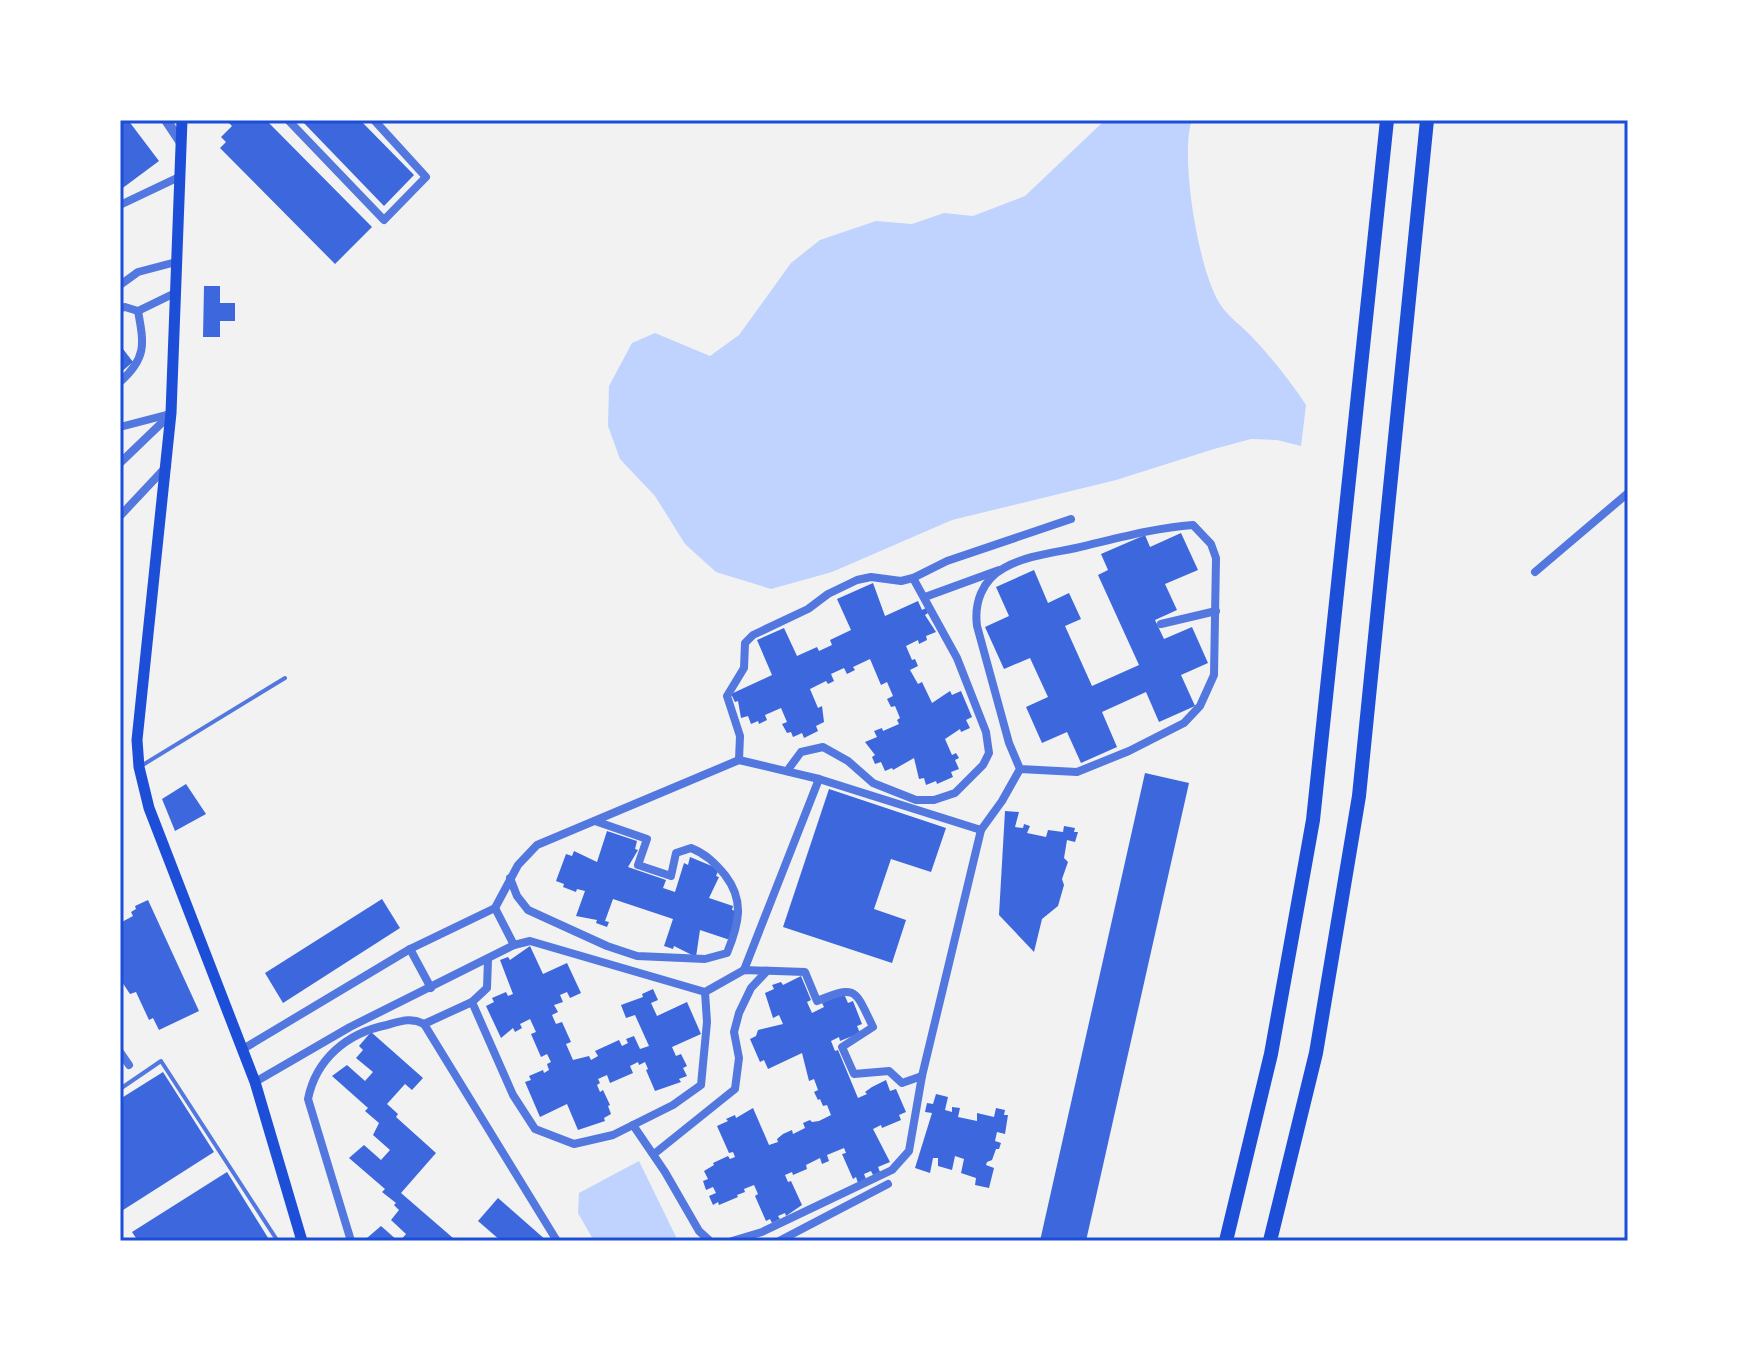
<svg xmlns="http://www.w3.org/2000/svg" width="1748" height="1361" viewBox="0 0 1748 1361" font-family="'Asap Condensed',sans-serif">
  <rect width="100%" height="100%" fill="#f2f2f2"/>
  <!-- water -->
  <g fill="#bfd3fe">
    <path d="M1105,120H1192C1179,155 1199,277 1222,307C1230,318 1243,327 1252,337C1272,358 1290,381 1306,405L1301,446L1277,440L1251,439L1214,449L1116,480L952,520L832,572L771,589L716,572L685,544L655,496L620,459L608,426L609,386L632,343L655,333L710,356L739,335L791,263L820,240L876,221L912,224L944,213L973,216L1025,196Z"/>
    <polygon points="639,1161 678,1241 594,1241 578,1213 579,1193"/>
  </g>
  <!-- building -->
  <g fill="#3d67dc">
    <polygon points="120,120 128,120 159,161 120,190"/>
    <polygon points="226,120 266,120 372,227 335,264 220,148 226,142 221,137 232,126"/>
    <polygon points="301,120 360,120 414,175 384,206"/>
    <polygon points="204,286 220,286 220,303 235,303 235,321 220,321 220,337 203,337"/>
    <polygon points="120,345 133,362 120,373"/>
    <polygon points="1181,533 1198,570 1165,584 1177,610 1155,620 1164,639 1192,627 1208,663 1181,675 1195,706 1159,722 1146,692 1102,712 1117,747 1081,763 1067,732 1042,743 1026,707 1048,697 1030,658 1004,669 985,627 1009,616 996,587 1034,570 1048,603 1069,593 1081,619 1065,626 1092,686 1139,665 1098,575 1108,570 1101,554 1145,535 1150,547"/>
    <polygon points="873,583 885,616 918,601 922,610 926,608 928,613 925,615 936,632 926,636 927,640 919,644 918,640 906,646 912,660 915,659 918,666 910,670 918,684 922,682 932,703 950,691 952,695 961,691 972,717 966,720 970,728 961,732 960,729 945,739 952,755 956,753 959,758 955,760 959,769 951,772 953,777 937,784 936,781 926,785 924,778 919,779 914,758 893,770 892,768 885,771 881,762 875,764 872,757 875,755 865,742 877,737 874,731 882,728 883,731 899,724 897,720 900,718 895,706 891,707 887,699 893,696 887,682 881,685 870,659 853,667 855,670 847,674 844,668 831,674 834,681 828,684 826,681 810,689 818,708 822,706 824,722 816,726 818,731 804,738 802,733 793,737 791,732 787,733 782,724 787,722 781,708 765,715 767,720 759,724 758,721 751,724 748,716 741,718 738,701 735,702 731,694 772,675 757,640 784,628 797,656 817,647 819,651 832,645 830,640 851,630 837,599"/>
    <polygon points="1145,773 1189,783 1086,1241 1040,1241"/>
    <polygon points="186,784 206,814 175,831 162,799"/>
    <polygon points="829,789 946,828 931,872 891,859 874,909 906,920 892,963 783,927"/>
    <polygon points="1005,811 1019,812 1015,827 1023,828 1024,824 1030,826 1027,833 1046,837 1048,830 1063,832 1064,826 1075,828 1074,832 1078,832 1075,842 1067,840 1064,858 1068,862 1062,879 1064,885 1058,906 1042,919 1034,952 999,915"/>
    <polygon points="607,831 637,841 635,849 638,850 628,867 666,880 663,888 675,892 684,863 688,865 690,857 719,869 716,876 719,877 709,898 733,906 732,910 737,911 730,940 700,930 696,957 674,946 673,949 664,946 673,919 613,899 605,921 609,922 607,927 596,923 597,920 576,916 585,891 577,889 576,892 563,887 564,884 556,881 566,854 572,856 574,851 597,862"/>
    <polygon points="382,899 400,928 283,1003 265,973"/>
    <polygon points="148,900 199,1011 159,1030 153,1018 149,1020 136,992 130,994 120,979 120,923 133,916 131,912 136,909 135,906"/>
    <polygon points="530,946 543,974 567,963 581,993 570,998 567,992 560,995 563,1002 554,1005 558,1012 552,1015 556,1024 562,1022 571,1042 566,1044 573,1060 589,1056 591,1060 598,1056 595,1051 619,1040 622,1046 628,1043 626,1039 634,1036 640,1049 649,1046 635,1015 626,1018 621,1005 643,997 642,994 653,989 658,1000 651,1003 657,1016 687,1002 701,1034 672,1047 676,1056 681,1054 687,1066 683,1068 687,1076 679,1079 681,1082 655,1091 646,1070 648,1069 645,1062 639,1065 638,1062 630,1066 633,1073 610,1083 607,1075 598,1079 600,1083 597,1085 600,1092 603,1090 610,1105 608,1106 611,1114 604,1118 605,1121 578,1130 567,1104 540,1117 525,1082 531,1080 529,1076 543,1070 544,1073 549,1070 547,1064 551,1062 547,1054 541,1057 531,1034 536,1032 530,1019 520,1024 522,1028 515,1032 513,1028 501,1038 486,1006 494,1002 492,998 506,992 508,996 513,994 500,960 508,957 510,960"/>
    <polygon points="801,976 811,1000 807,1002 812,1013 824,1007 822,1003 844,994 848,1003 853,1001 862,1024 857,1026 860,1033 840,1041 839,1037 831,1041 835,1051 838,1050 858,1098 867,1094 865,1092 872,1087 886,1080 890,1091 896,1089 906,1112 899,1115 901,1120 882,1128 881,1125 873,1129 890,1162 878,1167 880,1172 873,1175 871,1171 864,1174 866,1179 858,1183 856,1177 853,1179 842,1154 846,1153 844,1148 827,1155 829,1161 822,1164 820,1158 806,1165 807,1169 793,1175 792,1172 785,1175 788,1182 791,1181 802,1205 786,1216 785,1213 778,1216 780,1219 772,1223 770,1219 766,1221 755,1196 758,1194 754,1185 744,1189 745,1192 737,1195 738,1197 719,1205 718,1202 713,1205 709,1196 716,1193 713,1187 706,1190 703,1181 708,1179 704,1171 714,1165 713,1163 728,1156 730,1159 735,1157 733,1152 729,1153 717,1126 728,1121 726,1119 735,1115 736,1118 753,1108 769,1145 778,1142 777,1139 783,1134 792,1130 793,1134 805,1128 803,1123 810,1120 812,1122 819,1121 831,1115 827,1105 823,1106 820,1099 818,1100 814,1092 818,1090 814,1079 809,1081 802,1053 768,1069 764,1060 760,1062 750,1039 756,1036 758,1030 783,1024 779,1015 773,1018 765,993 774,989 772,985 781,982 783,985"/>
    <polygon points="371,1032 423,1078 412,1090 405,1084 387,1104 398,1114 396,1117 436,1153 401,1193 453,1238 451,1241 400,1241 406,1234 391,1220 399,1210 394,1205 396,1203 382,1192 385,1189 349,1158 364,1145 381,1160 390,1150 373,1135 379,1123 365,1111 368,1108 332,1076 347,1065 365,1081 373,1072 356,1058 363,1050 359,1046"/>
    <polygon points="163,1072 214,1152 120,1212 120,1099"/>
    <polygon points="936,1094 948,1097 945,1110 952,1112 952,1107 960,1108 958,1117 977,1121 977,1113 994,1117 996,1108 1005,1110 1004,1115 1008,1115 1005,1134 997,1132 995,1141 1001,1143 999,1149 996,1149 992,1160 987,1162 986,1165 994,1168 989,1188 975,1185 976,1178 961,1173 964,1159 955,1156 952,1170 938,1166 938,1158 933,1158 930,1173 915,1168 932,1113 925,1112 927,1103 933,1104"/>
    <polygon points="227,1172 270,1241 138,1241 132,1232"/>
    <polygon points="498,1198 547,1241 501,1241 478,1221"/>
    <polygon points="381,1226 398,1241 371,1241 367,1238"/>
  </g>
  <g fill="none" stroke-linecap="round" stroke-linejoin="round">
    <!-- service -->
    <g stroke="#5277de" stroke-width="4">
      <polyline points="141,766 285,678"/>
      <polyline points="120,1089 161,1061 277,1240 300,1241"/>
    </g>
    <!-- minor -->
    <g stroke="#5277de" stroke-width="8">
      <polyline points="288,120 384,220 426,177 374,120"/>
      <polyline points="120,205 179,177"/>
      <polyline points="120,285 138,272 176,262"/>
      <polyline points="120,308 125,307 138,311 175,293"/>
      <path d="M120,382C147,358 144,344 138,311"/>
      <polyline points="120,427 170,414"/>
      <polyline points="120,463 171,414"/>
      <polyline points="120,516 167,466"/>
      <polyline points="1535,572 1628,493"/>
      <polyline points="925,597 999,570"/>
      <polyline points="1161,624 1216,611"/>
      <polyline points="739,760 740,736 727,696 744,668 745,643 753,635 808,609 828,594 857,580 871,577 901,581 913,578 947,561 1071,519"/>
      <polyline points="787,771 801,752 823,747 848,761 873,783 916,800 934,800 955,793 983,765 989,753 986,732 957,658 913,578"/>
      <path d="M510,878L517,896L528,910L607,946L637,956L705,959L727,953C739,924 745,901 725,875C715,863 706,854 691,848L676,853L671,876L638,865L647,839L595,821"/>
      <polyline points="495,908 514,945"/>
      <polyline points="410,949 431,988"/>
      <polyline points="488,959 487,988 472,1002 513,1095 535,1129 574,1144 613,1135 673,1105 701,1085 707,1022 705,992"/>
      <polyline points="744,970 819,779"/>
      <polyline points="472,1002 424,1024 557,1241"/>
      <polyline points="243,1049 410,949 495,908 518,865 537,845 739,760 819,779 981,830"/>
      <polyline points="120,1052 129,1065"/>
      <path d="M255,1082L350,1027L514,945L530,941L705,992L744,970L805,972L817,1001C857,984 855,990 873,1027L842,1047L854,1074L889,1071L902,1083L922,1076"/>
      <polyline points="633,1125 665,1172 699,1231 710,1241"/>
      <polyline points="654,1154 735,1089 739,1058 734,1032 739,1013 751,988 767,971"/>
      <path d="M351,1241L308,1099C316,1059 347,1033 387,1025C401,1021 411,1017 424,1024"/>
      <path d="M732,1241L762,1232L892,1170L909,1151L922,1076L981,830L1002,801L1020,769L1009,743L977,626C974,603 982,580 1004,568C1025,556 1052,553 1076,548C1115,539 1153,528 1193,525L1211,544L1216,558L1214,675L1200,706L1184,723L1129,751L1077,772L1020,769"/>
      <polyline points="779,1241 888,1184"/>
    </g>
    <!-- tertiary -->
    <polyline stroke="#5277de" stroke-width="10" points="166,120 180,141"/>
    <!-- secondary -->
    <polyline stroke="#1d4ed8" stroke-width="11" points="182,120 171,413 137,740 139,767 149,808 255,1082 302,1241"/>
    <!-- motorway -->
    <g stroke="#1d4ed8" stroke-width="14">
      <polyline points="1226,1241 1271,1054 1313,820 1387,120"/>
      <polyline points="1270,1241 1316,1053 1359,796 1427,120"/>
    </g>
  </g>
  <!-- border -->
  <rect width="1748" height="1361" fill="none" stroke="#ffffff" stroke-width="244"/>
  <rect x="122" y="122" width="1504" height="1117" fill="none" stroke="#1d4ed8" stroke-width="3"/>
</svg>
